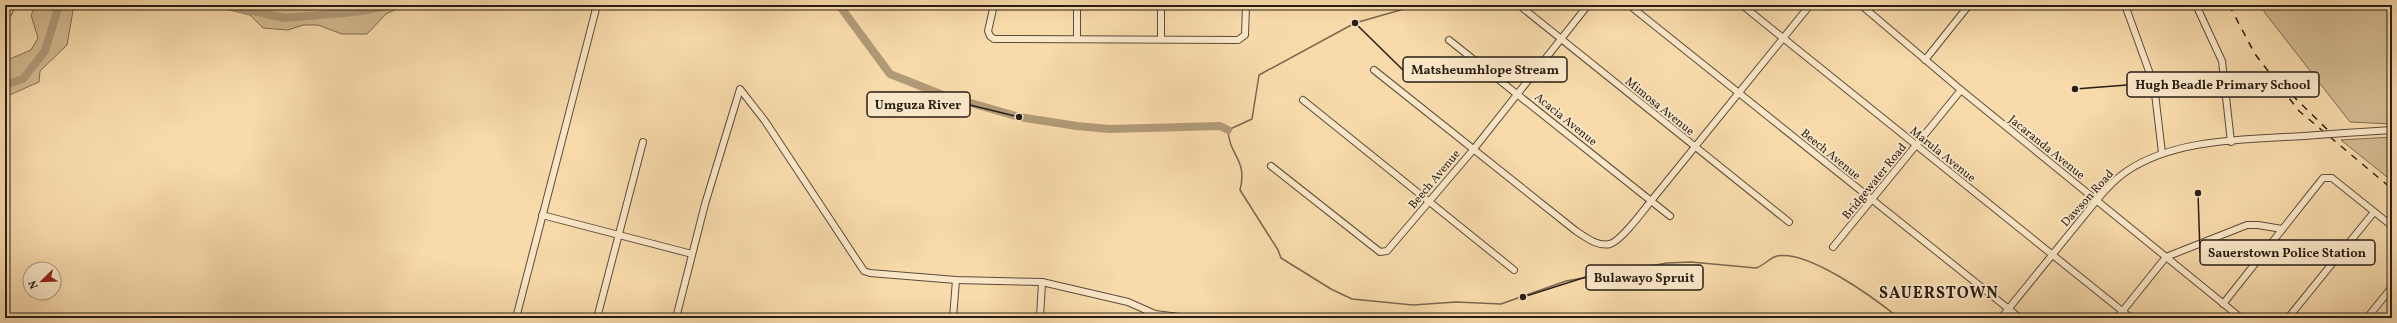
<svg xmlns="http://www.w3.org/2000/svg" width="2397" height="323" viewBox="0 0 2397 323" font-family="Vollkorn,serif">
  <rect width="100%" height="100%" fill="#f8daab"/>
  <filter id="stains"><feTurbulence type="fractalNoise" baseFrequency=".005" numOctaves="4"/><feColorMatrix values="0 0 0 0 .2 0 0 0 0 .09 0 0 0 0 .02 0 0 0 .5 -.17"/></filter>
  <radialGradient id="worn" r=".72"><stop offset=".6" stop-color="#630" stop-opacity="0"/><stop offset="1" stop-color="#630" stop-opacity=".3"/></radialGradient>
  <!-- green -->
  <g fill="#d4ba91" stroke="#7e6c52">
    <polygon points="36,5 74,5 67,45 40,71 39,82 5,97 5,61 31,50 38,38 31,15"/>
    <polygon points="209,5 405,5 386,14 367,34 342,34 318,25 303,25 288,30 263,28 250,15"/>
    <polygon points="2261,5 2392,5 2392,124 2350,122 2265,13"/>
    <polygon points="2392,137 2392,181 2341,140"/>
  </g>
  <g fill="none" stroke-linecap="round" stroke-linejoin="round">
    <!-- stream -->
    <path stroke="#7a6850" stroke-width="1.5" d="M1418,5L1355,23L1259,75L1252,119L1228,130C1229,156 1248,159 1240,190L1278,250L1281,258L1331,289L1352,299L1413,305L1456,302L1501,304L1566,281L1667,263L1691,262L1756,268C1765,265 1769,258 1777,256C1809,250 1874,298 1899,318"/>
    <!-- river -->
    <g stroke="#b19a78" stroke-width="8">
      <polyline points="224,5 285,18 355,12 393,5"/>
      <polyline points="839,5 890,74 943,95 1019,117 1077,126 1109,129 1220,126 1228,130"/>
      <polyline points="5,85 23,79 45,51 59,5"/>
    </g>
    <!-- minor casing -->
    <g stroke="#5b4d3a" stroke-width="8">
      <g id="minor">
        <polyline points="994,5 988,31 990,36 994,39 1238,40 1245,35 1246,5"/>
        <polyline points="1077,5 1077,39"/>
        <polyline points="1519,5 1789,222"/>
        <polyline points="1629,5 2020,318"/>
        <polyline points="1742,5 2131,318"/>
        <polyline points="1861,5 1961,90 2241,318"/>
        <polyline points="2125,5 2154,85 2162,153"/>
        <polyline points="2196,5 2222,61 2231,142"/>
        <polyline points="5,14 8,14 12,5"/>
        <polyline points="1161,39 1161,5"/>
        <polyline points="1449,40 1670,216"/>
        <polyline points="1925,60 1969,5"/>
        <path d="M1374,70L1576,231C1585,237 1598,247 1610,244C1621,241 1643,211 1651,201L1810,5"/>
        <polyline points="1303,100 1514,270"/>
        <polyline points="2345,133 2392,130"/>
        <polyline points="1271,166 1380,252 1387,251 1473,150 1588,5"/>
        <polyline points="542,215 692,254"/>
        <polyline points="1833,247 1961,90"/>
        <polyline points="2223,304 2323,178 2332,178 2392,226"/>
        <polyline points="516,318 597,5"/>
        <polyline points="597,318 643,142"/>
        <polyline points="676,318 705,204 740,89 765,121 864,271 870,273 956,280 1042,282 1128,302 1155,314 1187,318"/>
        <polyline points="953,318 956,280"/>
        <polyline points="1040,318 1042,282"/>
        <path d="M2001,318L2096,201C2105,190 2115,179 2127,171C2179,136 2256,140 2317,135"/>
        <polyline points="2117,318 2166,257 2247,225 2258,225 2282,229"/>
        <polyline points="2288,318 2374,212"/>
        <polyline points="2367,318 2392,287"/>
      </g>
    </g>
    <!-- minor -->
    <use href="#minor" stroke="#fae7c8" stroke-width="6"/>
    <!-- rail -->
    <g stroke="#271e14" stroke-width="1.5" stroke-dasharray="7 7" stroke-linecap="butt">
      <polyline points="2229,5 2255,54 2299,111 2392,189"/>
      <polyline points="2292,95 2335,137"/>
    </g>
    <!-- minor-bridge casing -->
    <g stroke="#5b4d3a" stroke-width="8" stroke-linecap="butt">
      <polyline id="minor-bridge" points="2317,135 2345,133"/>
    </g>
    <!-- minor-bridge -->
    <use href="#minor-bridge" stroke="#fae7c8" stroke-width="6"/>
  </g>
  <g text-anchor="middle" stroke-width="4" stroke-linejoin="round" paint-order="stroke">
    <!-- street labels -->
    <g font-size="12" fill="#271e14" stroke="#fae7c8">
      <text transform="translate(1660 106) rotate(39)" y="4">Mimosa Avenue</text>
      <text transform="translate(1566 119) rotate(39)" y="4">Acacia Avenue</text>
      <text transform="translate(2047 147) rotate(39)" y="4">Jacaranda Avenue</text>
      <text transform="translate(1831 154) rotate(39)" y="4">Beech Avenue</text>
      <text transform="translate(1943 154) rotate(39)" y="4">Marula Avenue</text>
      <text transform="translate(1434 179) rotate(-50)" y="4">Beech Avenue</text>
      <text transform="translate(1874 181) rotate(-51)" y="4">Bridgewater Road</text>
      <text transform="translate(2087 198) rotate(-48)" y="4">Dawson Road</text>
    </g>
    <!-- district labels -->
    <g font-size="16" font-weight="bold" letter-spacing="1" fill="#271e14" stroke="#fae7c8">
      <text x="1939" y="298">SAUERSTOWN</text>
    </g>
  </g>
  <!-- callouts -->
  <path fill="none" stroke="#271e14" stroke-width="1.5" d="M1355 23L1403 70M2075 89L2127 85M1019 117L970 105M2198 193L2200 253M1523 297L1586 277"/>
  <g fill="#271e14" stroke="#fae7c8" stroke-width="1.5">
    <circle cx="1355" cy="23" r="4"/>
    <circle cx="2075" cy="89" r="4"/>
    <circle cx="1019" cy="117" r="4"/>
    <circle cx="2198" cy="193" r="4"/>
    <circle cx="1523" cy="297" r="4"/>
  </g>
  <g fill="#fae7c8" stroke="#271e14" stroke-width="1.5">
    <rect x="1403" y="57" width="164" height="25" rx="4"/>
    <rect x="2127" y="72" width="192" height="25" rx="4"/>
    <rect x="867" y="92" width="103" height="25" rx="4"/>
    <rect x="2200" y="240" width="175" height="25" rx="4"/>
    <rect x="1586" y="265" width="117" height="25" rx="4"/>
  </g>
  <g font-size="13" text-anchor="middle" font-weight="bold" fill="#271e14">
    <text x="1485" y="74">Matsheumhlope Stream</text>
    <text x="2223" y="89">Hugh Beadle Primary School</text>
    <text x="918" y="109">Umguza River</text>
    <text x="2287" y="257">Sauerstown Police Station</text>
    <text x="1644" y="282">Bulawayo Spruit</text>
  </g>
  <!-- margin -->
  <rect width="2397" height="323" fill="none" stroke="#f8daab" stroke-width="20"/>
  <rect x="6" y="6" width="2385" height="311" fill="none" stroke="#271e14" stroke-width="2"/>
  <rect x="10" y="10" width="2377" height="303" fill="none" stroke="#271e14"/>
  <!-- north arrow -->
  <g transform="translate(42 281) rotate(247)"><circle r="19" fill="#fae7c8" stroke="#a69780"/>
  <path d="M0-3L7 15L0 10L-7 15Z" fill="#8f2418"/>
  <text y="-6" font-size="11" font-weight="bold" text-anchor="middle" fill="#271e14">N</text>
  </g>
  <rect width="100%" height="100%" filter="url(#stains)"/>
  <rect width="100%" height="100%" fill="url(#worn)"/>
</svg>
